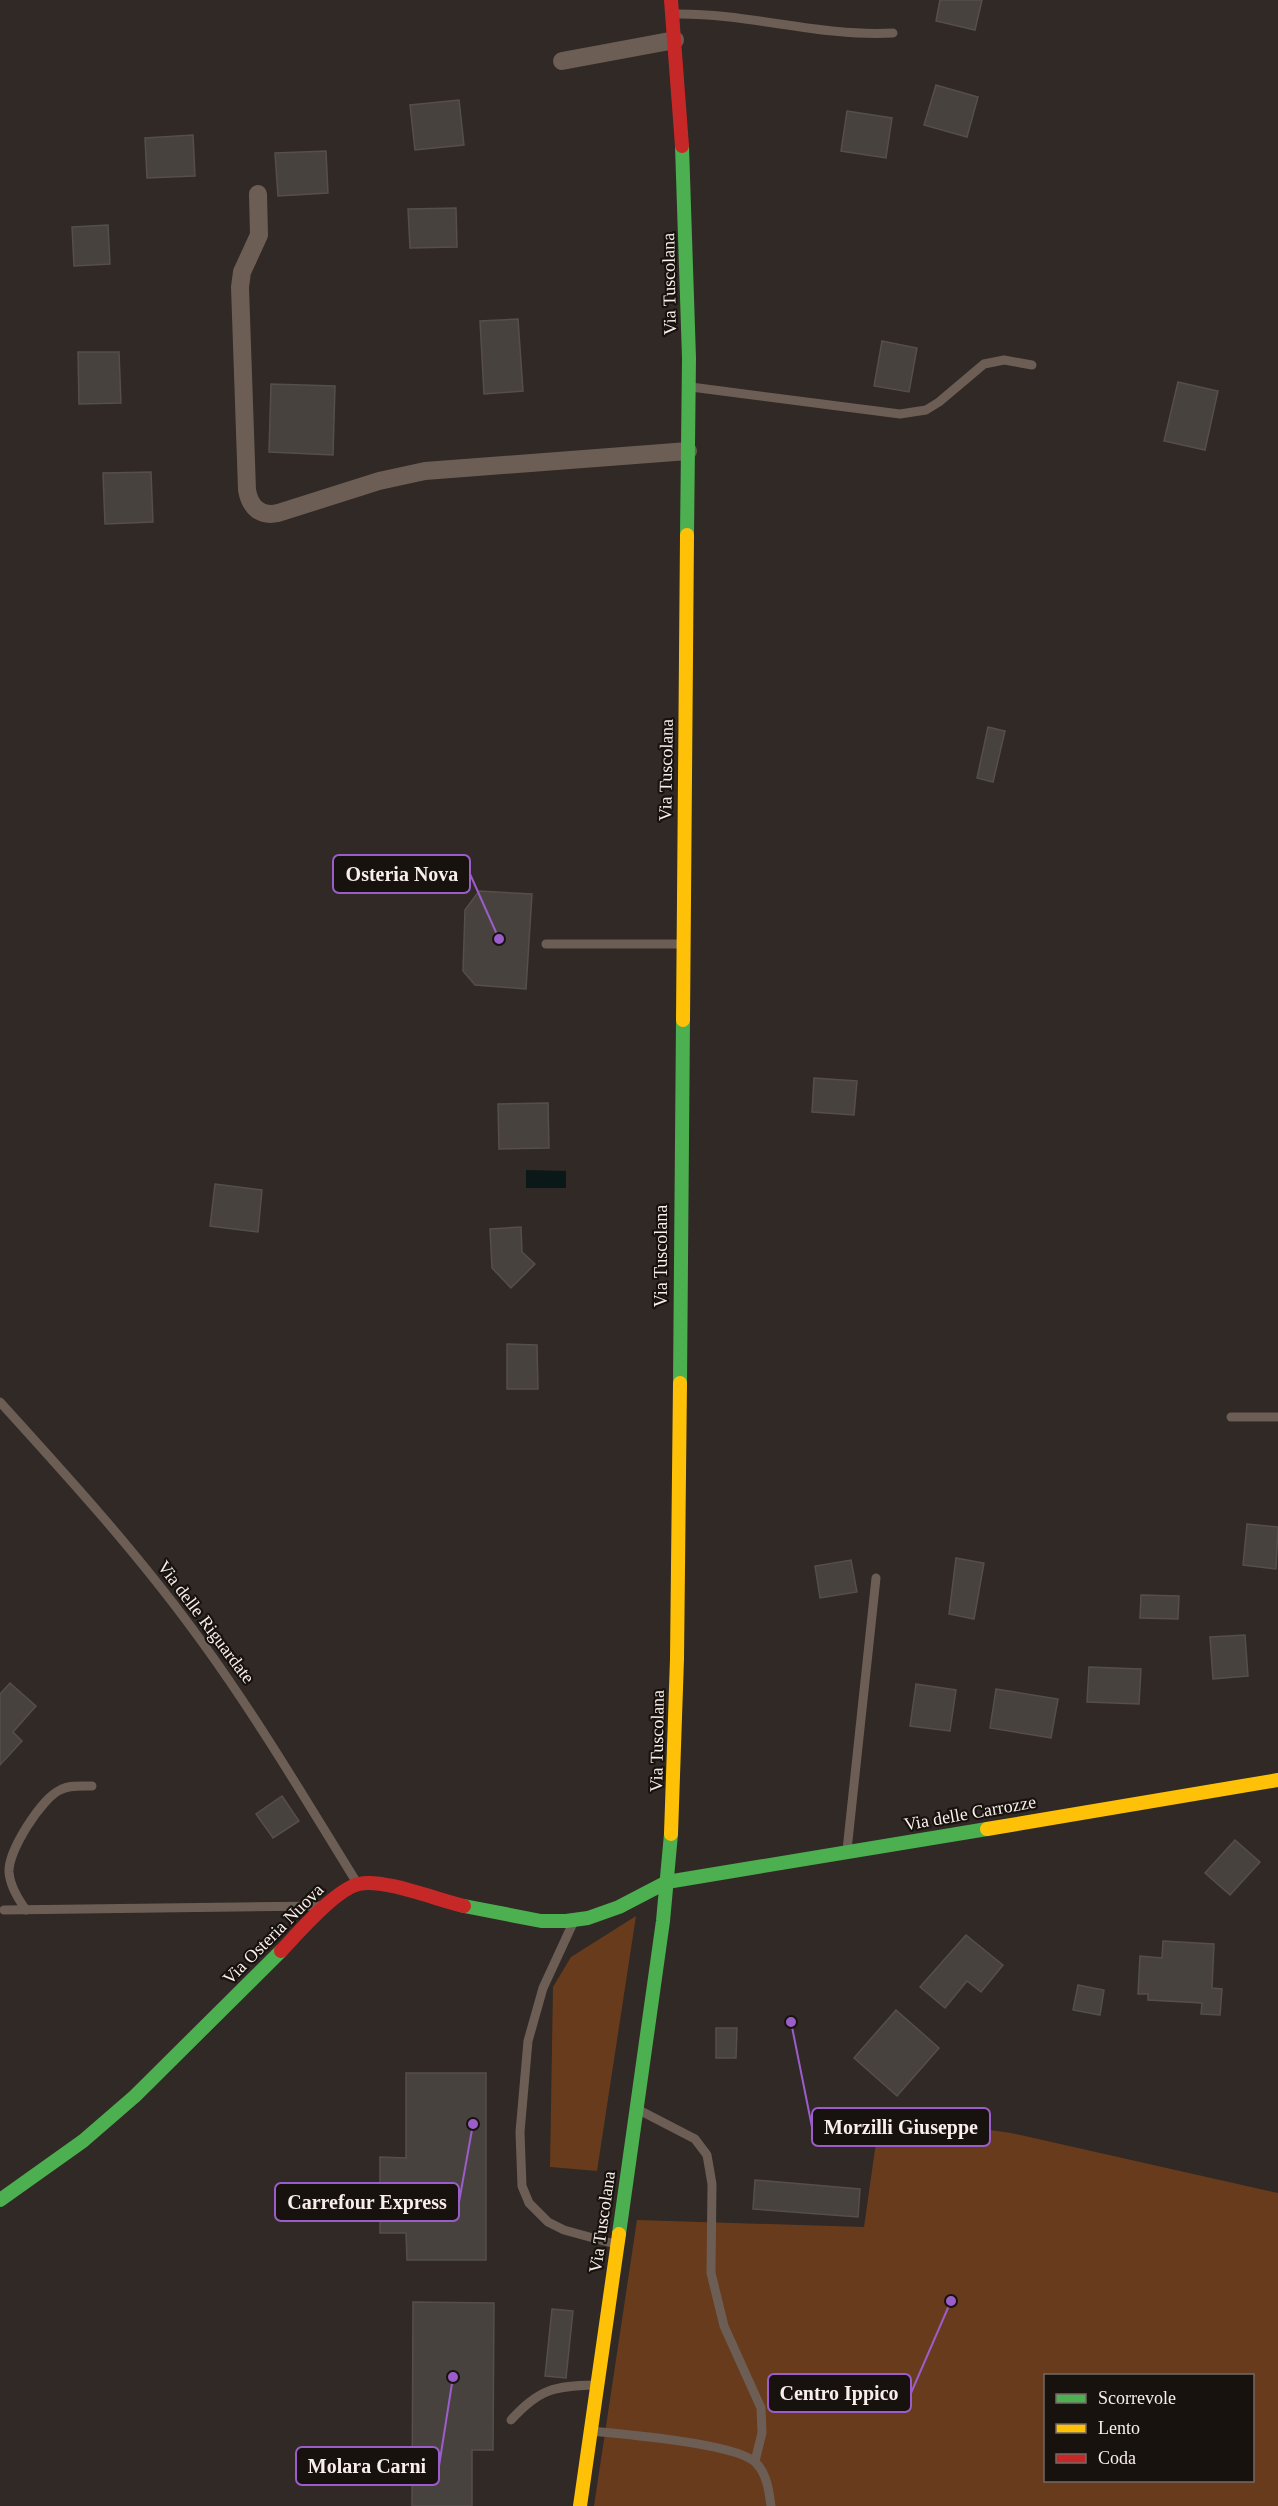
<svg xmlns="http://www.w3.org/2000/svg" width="1278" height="2506" viewBox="0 0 1278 2506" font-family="'Times New Roman',serif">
  <rect width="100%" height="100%" fill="#302925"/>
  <!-- green -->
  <g fill="#683b1c" fill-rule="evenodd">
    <polygon points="636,1916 597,2171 550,2167 553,1987 571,1957"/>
    <path d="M880,2114L1011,2133L1278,2193V2506H594L637,2220L864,2227ZM1046,2376H1252V2480H1046Z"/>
  </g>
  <!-- water -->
  <polygon fill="#0b1818" points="526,1170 566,1171 566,1188 526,1188"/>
  <!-- building -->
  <g fill="#48423e" stroke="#554e4b" stroke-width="1.5">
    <polygon points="940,0 982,0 975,30 936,21"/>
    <polygon points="936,85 978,97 967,137 924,125"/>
    <polygon points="459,100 464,145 415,150 410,105"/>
    <polygon points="847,111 892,118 886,158 841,151"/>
    <polygon points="193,135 195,176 147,178 145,138"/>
    <polygon points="326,151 328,193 278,196 275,153"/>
    <polygon points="456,208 457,247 410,248 408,209"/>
    <polygon points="108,225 110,264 74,266 72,227"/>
    <polygon points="518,319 523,391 484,394 480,321"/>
    <polygon points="882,341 917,348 909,392 874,386"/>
    <polygon points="78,352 119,352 121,403 79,404"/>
    <polygon points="1178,382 1218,391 1205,450 1164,441"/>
    <polygon points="271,384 335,386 333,455 269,452"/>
    <polygon points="151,472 153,522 105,524 103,473"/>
    <polygon points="988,727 1005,731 993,782 977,778"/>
    <polygon points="479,891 532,894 526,989 475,985 463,971 465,910"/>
    <polygon points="814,1078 857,1081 854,1115 812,1112"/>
    <polygon points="548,1103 549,1148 499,1149 498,1104"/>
    <polygon points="215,1184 262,1190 258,1232 210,1226"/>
    <polygon points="521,1227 522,1252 535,1264 511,1288 492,1268 490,1229"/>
    <polygon points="507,1344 537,1345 538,1389 507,1389"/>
    <polygon points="1247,1524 1278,1527 1276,1569 1243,1565"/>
    <polygon points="956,1558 984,1563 974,1619 949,1614"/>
    <polygon points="851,1560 857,1592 820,1598 815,1566"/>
    <polygon points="1141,1595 1179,1596 1178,1619 1140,1618"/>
    <polygon points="1245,1635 1248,1676 1213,1679 1210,1637"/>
    <polygon points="1089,1667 1141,1669 1139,1704 1087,1702"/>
    <polygon points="10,1683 36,1706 13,1732 22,1741 0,1765 0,1694"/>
    <polygon points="916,1684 956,1690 950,1731 910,1726"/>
    <polygon points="996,1689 1058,1699 1051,1738 990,1728"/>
    <polygon points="282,1796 299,1821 273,1838 256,1814"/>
    <polygon points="1235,1840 1260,1862 1230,1895 1205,1873"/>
    <polygon points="966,1935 1003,1965 981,1992 967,1981 945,2008 920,1987"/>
    <polygon points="1163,1941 1214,1944 1212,1988 1222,1989 1220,2015 1201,2014 1202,2003 1148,2000 1148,1994 1138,1994 1140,1956 1162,1958"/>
    <polygon points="1078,1985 1104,1990 1100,2015 1073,2010"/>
    <polygon points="896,2010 939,2048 897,2096 854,2058"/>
    <polygon points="716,2028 737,2028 736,2058 716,2058"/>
    <polygon points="406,2073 486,2073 486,2260 407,2260 406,2233 380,2233 380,2157 406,2158"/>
    <polygon points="755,2180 860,2189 858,2217 753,2209"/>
    <polygon points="413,2302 494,2303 493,2450 472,2450 472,2506 412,2506"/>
    <polygon points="552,2309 573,2311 566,2378 545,2376"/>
  </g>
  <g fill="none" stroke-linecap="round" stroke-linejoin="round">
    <!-- lane -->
    <g stroke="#6c5e55" stroke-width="9">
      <path d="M675,14C749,13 819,37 893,33"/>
      <polyline points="691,387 900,414 926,410 939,402 984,364 1004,360 1032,365"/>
      <polyline points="546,944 682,944"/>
      <path d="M0,1402C70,1479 141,1557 202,1642C258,1719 307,1802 357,1883"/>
      <polyline points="1231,1417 1278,1417"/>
      <polyline points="847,1850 876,1578"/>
      <polyline points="4,1910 320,1906"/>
      <path d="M26,1910C18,1899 10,1886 9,1872C8,1851 41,1799 60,1790C69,1785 81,1786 92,1786"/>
      <polyline points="573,1923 543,1988 528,2041 520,2132 522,2186 529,2203 548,2222 564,2230 615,2244"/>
      <polyline points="637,2109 695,2139 707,2155 712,2184 711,2273 724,2326 761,2408 762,2433 755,2461"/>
      <path d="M511,2420C539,2389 554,2386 595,2385"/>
      <path d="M593,2431C625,2435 737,2443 756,2463C767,2474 769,2491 771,2506"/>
    </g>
    <!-- street -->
    <g stroke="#6c5e55" stroke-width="18">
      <polyline points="562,61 675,40"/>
      <path d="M258,194L259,235L242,272L240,287L247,490C250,507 260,517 278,513L379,481L425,471L688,451"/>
    </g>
    <!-- fast -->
    <g stroke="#4caf50" stroke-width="14">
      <polyline points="682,146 689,358 687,535"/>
      <polyline points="680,1383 683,1020"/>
      <polyline points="464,1906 541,1921 566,1921 588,1918 619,1907 667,1882 987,1829"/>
      <polyline points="0,2200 83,2141 135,2096 281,1951"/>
      <polyline points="619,2234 663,1921 671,1834"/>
    </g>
    <!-- slow -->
    <g stroke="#ffc107" stroke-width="14">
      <polyline points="683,1020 687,535"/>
      <polyline points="987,1829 1278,1780"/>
      <polyline points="671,1834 677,1659 680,1383"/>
      <polyline points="580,2506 619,2234"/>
    </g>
    <!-- jam -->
    <g stroke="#c62828" stroke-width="14">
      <polyline points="671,0 682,146"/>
      <path d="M281,1951C298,1933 336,1889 359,1884C383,1878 437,1900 464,1906"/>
    </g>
  </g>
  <g text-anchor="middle" stroke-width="4.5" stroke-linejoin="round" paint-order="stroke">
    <!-- street labels -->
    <g font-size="18" fill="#f8efea" stroke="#18120f">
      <text transform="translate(669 284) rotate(-91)" y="6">Via Tuscolana</text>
      <text transform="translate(666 770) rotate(-89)" y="6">Via Tuscolana</text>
      <text transform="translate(661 1256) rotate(-90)" y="6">Via Tuscolana</text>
      <text transform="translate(206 1622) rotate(53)" y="6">Via delle Riguardate</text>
      <text transform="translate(657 1741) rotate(-89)" y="6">Via Tuscolana</text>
      <text transform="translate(970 1813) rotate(-10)" y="6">Via delle Carrozze</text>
      <text transform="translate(273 1934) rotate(-45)" y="6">Via Osteria Nuova</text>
      <text transform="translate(602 2222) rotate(-82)" y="6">Via Tuscolana</text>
    </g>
  </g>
  <!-- callouts -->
  <path fill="none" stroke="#9a5dca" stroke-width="2" d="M499 939L470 874M791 2022L812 2127M473 2124L459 2202M951 2301L911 2393M453 2377L439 2466"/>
  <g fill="#9a5dca" stroke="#18120f" stroke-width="2">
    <circle cx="499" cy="939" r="6"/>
    <circle cx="791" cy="2022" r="6"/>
    <circle cx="473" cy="2124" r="6"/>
    <circle cx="951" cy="2301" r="6"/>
    <circle cx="453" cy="2377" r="6"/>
  </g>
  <g fill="#18120f" stroke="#9a5dca" stroke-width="2">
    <rect x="333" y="855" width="137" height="38" rx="6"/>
    <rect x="812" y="2108" width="178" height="38" rx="6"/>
    <rect x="275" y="2183" width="184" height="38" rx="6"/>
    <rect x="768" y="2374" width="143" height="38" rx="6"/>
    <rect x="296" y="2447" width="143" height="38" rx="6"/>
  </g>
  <g font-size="20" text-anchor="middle" font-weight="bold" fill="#f8efea">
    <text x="402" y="881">Osteria Nova</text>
    <text x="901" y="2134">Morzilli Giuseppe</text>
    <text x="367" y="2209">Carrefour Express</text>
    <text x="839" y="2400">Centro Ippico</text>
    <text x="367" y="2473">Molara Carni</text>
  </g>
  <!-- legend -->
  <rect x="1044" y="2374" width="210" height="108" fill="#18120f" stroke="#726a67" stroke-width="1.5"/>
  <rect x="1056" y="2394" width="30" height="9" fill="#4caf50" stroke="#726a67" stroke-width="1.5"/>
  <text x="1098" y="2404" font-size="18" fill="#f8efea">Scorrevole</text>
  <rect x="1056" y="2424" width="30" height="9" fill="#ffc107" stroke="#726a67" stroke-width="1.5"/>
  <text x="1098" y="2434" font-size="18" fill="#f8efea">Lento</text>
  <rect x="1056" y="2454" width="30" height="9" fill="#c62828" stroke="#726a67" stroke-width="1.5"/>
  <text x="1098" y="2464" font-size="18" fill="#f8efea">Coda</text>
</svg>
